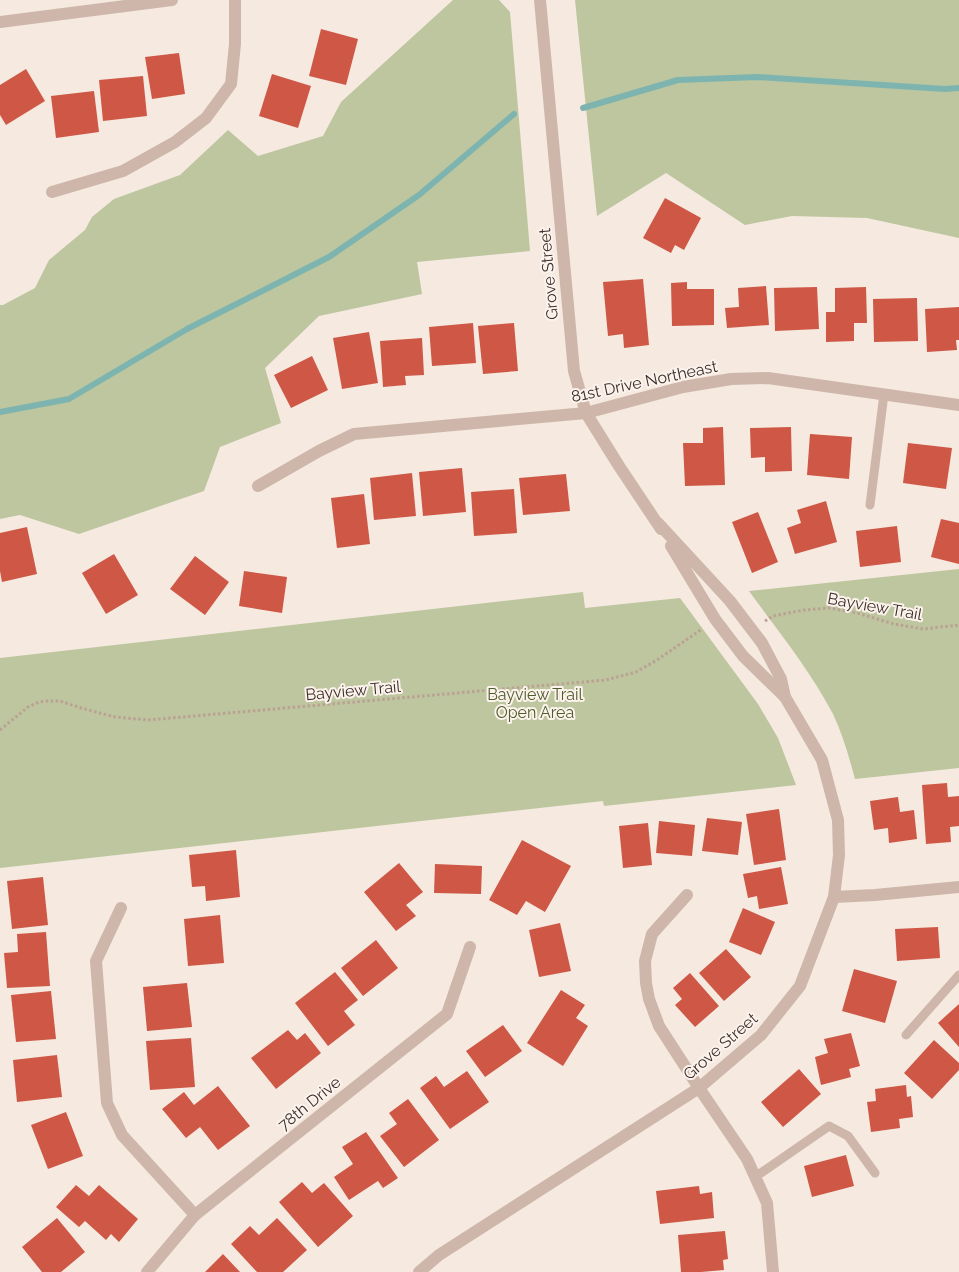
<svg xmlns="http://www.w3.org/2000/svg" width="959" height="1272" viewBox="0 0 959 1272" font-family="Raleway,sans-serif">
  <rect width="100%" height="100%" fill="#f5e9e0"/>
  <!-- green -->
  <g fill="#bdc69e">
    <polygon points="453,0 499,0 510,12 530,251 417,262 422,294 319,316 265,368 281,423 220,447 204,491 79,534 20,515 0,519 0,305 3,305 35,288 49,260 85,230 92,217 114,199 180,175 228,130 258,156 323,136 341,102"/>
    <polygon points="575,0 959,0 959,238 867,218 792,216 745,225 666,173 597,216"/>
    <path d="M959,569V768L855,779C849,757 843,735 833,714C810,670 778,631 749,591Z"/>
    <polygon points="583,592 585,608 680,598 758,704 778,738 796,785 604,806 603,801 421,821 0,868 0,658"/>
  </g>
  <g fill="none" stroke-linecap="round" stroke-linejoin="round">
    <!-- stream -->
    <g stroke="#7db4b0" stroke-width="6">
      <polyline points="583,108 678,80 757,77 945,89 959,88"/>
      <polyline points="0,412 69,399 187,329 329,257 419,195 514,114"/>
    </g>
  </g>
  <!-- building -->
  <g fill="#ce5745">
    <polygon points="321,29 358,39 346,85 309,76"/>
    <polygon points="179,53 185,94 152,99 145,57"/>
    <polygon points="26,69 45,101 6,125 0,115 0,85"/>
    <polygon points="272,74 311,86 298,128 259,116"/>
    <polygon points="143,76 147,116 103,121 99,80"/>
    <polygon points="94,91 99,132 56,138 51,96"/>
    <polygon points="665,198 701,218 684,250 675,245 671,253 643,238"/>
    <polygon points="643,279 649,345 624,348 623,334 608,336 603,282"/>
    <polygon points="687,282 687,289 714,289 714,325 672,326 671,283"/>
    <polygon points="766,286 769,325 727,328 725,308 739,307 738,288"/>
    <polygon points="817,287 819,329 775,331 774,288"/>
    <polygon points="866,287 867,323 854,323 854,341 826,342 826,312 835,312 835,288"/>
    <polygon points="917,298 918,341 874,342 873,299"/>
    <polygon points="959,307 959,340 956,340 957,350 927,352 925,309"/>
    <polygon points="473,323 476,363 432,366 429,327"/>
    <polygon points="514,323 518,371 483,374 478,326"/>
    <polygon points="369,332 378,383 342,389 333,338"/>
    <polygon points="422,338 424,375 405,376 406,385 383,387 380,341"/>
    <polygon points="312,356 328,390 291,408 274,375"/>
    <polygon points="723,427 725,485 685,486 683,443 703,443 703,428"/>
    <polygon points="791,427 792,471 765,472 765,457 751,458 750,428"/>
    <polygon points="810,434 852,437 849,479 807,475"/>
    <polygon points="908,443 952,448 946,489 903,483"/>
    <polygon points="462,468 466,512 423,516 419,472"/>
    <polygon points="412,473 416,516 374,520 370,478"/>
    <polygon points="566,474 570,511 523,515 519,478"/>
    <polygon points="514,489 517,533 474,536 471,492"/>
    <polygon points="364,494 370,544 337,548 331,498"/>
    <polygon points="826,501 837,542 795,554 787,528 801,523 797,510"/>
    <polygon points="758,512 778,562 752,573 732,522"/>
    <polygon points="941,519 959,523 959,564 931,557"/>
    <polygon points="897,526 901,562 860,567 856,531"/>
    <polygon points="27,527 37,574 2,582 0,571 0,533"/>
    <polygon points="114,554 138,595 106,614 82,573"/>
    <polygon points="195,556 229,582 205,615 170,589"/>
    <polygon points="244,571 287,577 282,613 239,606"/>
    <polygon points="947,783 948,797 959,796 959,826 950,827 951,842 926,844 922,785"/>
    <polygon points="898,797 900,812 914,810 917,839 889,843 888,828 874,830 870,801"/>
    <polygon points="779,809 786,860 754,865 746,814"/>
    <polygon points="707,818 742,822 738,855 702,851"/>
    <polygon points="659,821 695,825 692,856 656,853"/>
    <polygon points="648,823 652,865 623,868 619,826"/>
    <polygon points="522,840 571,866 545,912 526,901 517,915 489,900"/>
    <polygon points="236,850 240,897 206,901 205,886 192,887 189,855"/>
    <polygon points="399,863 423,892 406,905 416,916 396,931 364,892"/>
    <polygon points="435,864 482,866 481,894 434,893"/>
    <polygon points="781,867 788,904 759,909 757,896 748,898 743,874"/>
    <polygon points="43,877 48,925 12,929 7,881"/>
    <polygon points="743,908 775,922 761,955 729,942"/>
    <polygon points="220,915 224,963 188,966 184,919"/>
    <polygon points="560,923 571,971 539,977 529,930"/>
    <polygon points="938,927 940,958 897,961 895,929"/>
    <polygon points="46,932 50,986 7,988 4,953 18,952 17,934"/>
    <polygon points="376,940 398,968 363,996 341,968"/>
    <polygon points="726,949 751,977 724,1001 699,973"/>
    <polygon points="854,969 897,981 885,1023 842,1011"/>
    <polygon points="335,972 358,1000 344,1011 355,1025 328,1046 295,1003"/>
    <polygon points="690,973 719,1006 695,1027 675,1005 682,999 673,988"/>
    <polygon points="187,983 192,1027 147,1031 143,987"/>
    <polygon points="561,990 585,1005 576,1018 588,1026 563,1066 527,1043"/>
    <polygon points="51,991 56,1039 16,1042 11,995"/>
    <polygon points="959,1004 959,1047 938,1023"/>
    <polygon points="503,1025 522,1051 485,1077 466,1051"/>
    <polygon points="288,1030 297,1040 305,1033 321,1053 276,1089 251,1058"/>
    <polygon points="851,1033 860,1066 849,1069 851,1077 821,1085 815,1057 828,1053 824,1039"/>
    <polygon points="191,1038 195,1087 150,1090 146,1041"/>
    <polygon points="934,1040 959,1063 959,1070 932,1099 904,1073"/>
    <polygon points="57,1055 62,1097 17,1102 13,1060"/>
    <polygon points="799,1069 821,1094 783,1127 761,1102"/>
    <polygon points="467,1071 489,1102 450,1129 420,1088 436,1076 444,1087"/>
    <polygon points="906,1085 907,1097 911,1096 913,1117 899,1119 900,1128 871,1132 867,1102 876,1101 875,1089"/>
    <polygon points="218,1086 250,1126 218,1150 200,1127 186,1138 162,1109 184,1092 194,1105"/>
    <polygon points="408,1099 439,1140 404,1167 380,1136 397,1124 389,1113"/>
    <polygon points="66,1112 83,1156 48,1169 31,1125"/>
    <polygon points="366,1132 398,1178 383,1188 378,1181 349,1200 334,1177 353,1164 342,1147"/>
    <polygon points="846,1155 854,1186 812,1197 804,1166"/>
    <polygon points="302,1182 312,1193 324,1183 353,1216 318,1247 279,1202"/>
    <polygon points="76,1185 89,1196 99,1185 138,1219 119,1242 111,1234 106,1240 85,1221 79,1227 56,1207"/>
    <polygon points="699,1186 700,1194 712,1192 714,1218 660,1224 656,1191"/>
    <polygon points="57,1218 85,1252 61,1272 42,1272 22,1247"/>
    <polygon points="277,1218 307,1250 283,1272 257,1272 231,1244 250,1226 259,1235"/>
    <polygon points="725,1231 728,1259 723,1260 724,1270 701,1272 681,1272 678,1235"/>
    <polygon points="223,1254 240,1272 205,1272"/>
  </g>
  <g fill="none" stroke-linecap="round" stroke-linejoin="round">
    <!-- path -->
    <g stroke="#bba194" stroke-width="3" stroke-dasharray="2.5 2.5" stroke-linecap="butt">
      <polyline points="765,621 773,616 804,610 829,608 857,613 894,624 923,629 959,625"/>
      <polyline points="0,730 28,707 39,702 48,701 60,701 81,708 115,717 148,720 606,680 636,672 657,660 702,629"/>
    </g>
    <!-- service -->
    <g stroke="#ceb7aa" stroke-width="9">
      <polyline points="870,505 884,394"/>
      <polyline points="906,1035 959,975"/>
      <polyline points="755,1177 829,1126 848,1136 875,1173"/>
    </g>
    <!-- minor -->
    <g stroke="#ceb7aa" stroke-width="12">
      <polyline points="52,192 123,171 175,142 206,118 231,84 235,44 235,0"/>
      <polyline points="258,486 319,451 354,434 586,413 683,387 731,379 768,378 959,405"/>
      <polyline points="687,895 652,934 645,961 646,983 649,999 659,1026 699,1088 747,1159 767,1203 773,1272"/>
      <polyline points="834,897 875,895 959,887"/>
      <polyline points="121,908 96,961 107,1103 122,1135 195,1215"/>
      <polyline points="147,1272 195,1215 447,1014 470,947"/>
    </g>
    <!-- tertiary -->
    <g stroke="#ceb7aa" stroke-width="12">
      <polyline points="540,0 574,371 586,413 619,466 661,529"/>
      <polyline points="0,22 172,0"/>
      <polyline points="671,546 715,619 743,656 785,697"/>
      <polyline points="419,1272 439,1255 699,1088 761,1035 800,986 834,897 839,855 838,820 822,760 785,697 781,679 762,643 730,601 658,523"/>
    </g>
  </g>
  <g text-anchor="middle" stroke-width="4" stroke-linejoin="round" paint-order="stroke">
    <!-- street labels -->
    <g font-size="16" fill="#3c2e2a" stroke="#fcf3ed">
      <text transform="translate(548 274) rotate(-95)" y="6">Grove Street</text>
      <text transform="translate(644 381) rotate(-12)" y="6">81st Drive Northeast</text>
      <text transform="translate(875 606) rotate(10)" y="6">Bayview Trail</text>
      <text transform="translate(353 690) rotate(-5)" y="6">Bayview Trail</text>
      <text transform="translate(720 1046) rotate(-41)" y="6">Grove Street</text>
      <text transform="translate(309 1103) rotate(-39)" y="6">78th Drive</text>
    </g>
    <!-- park labels -->
    <g font-size="16" fill="#505c2c" stroke="#fcf3ed">
      <text x="535" y="700">Bayview Trail<tspan x="535" dy="18">Open Area</tspan></text>
    </g>
  </g>
</svg>
